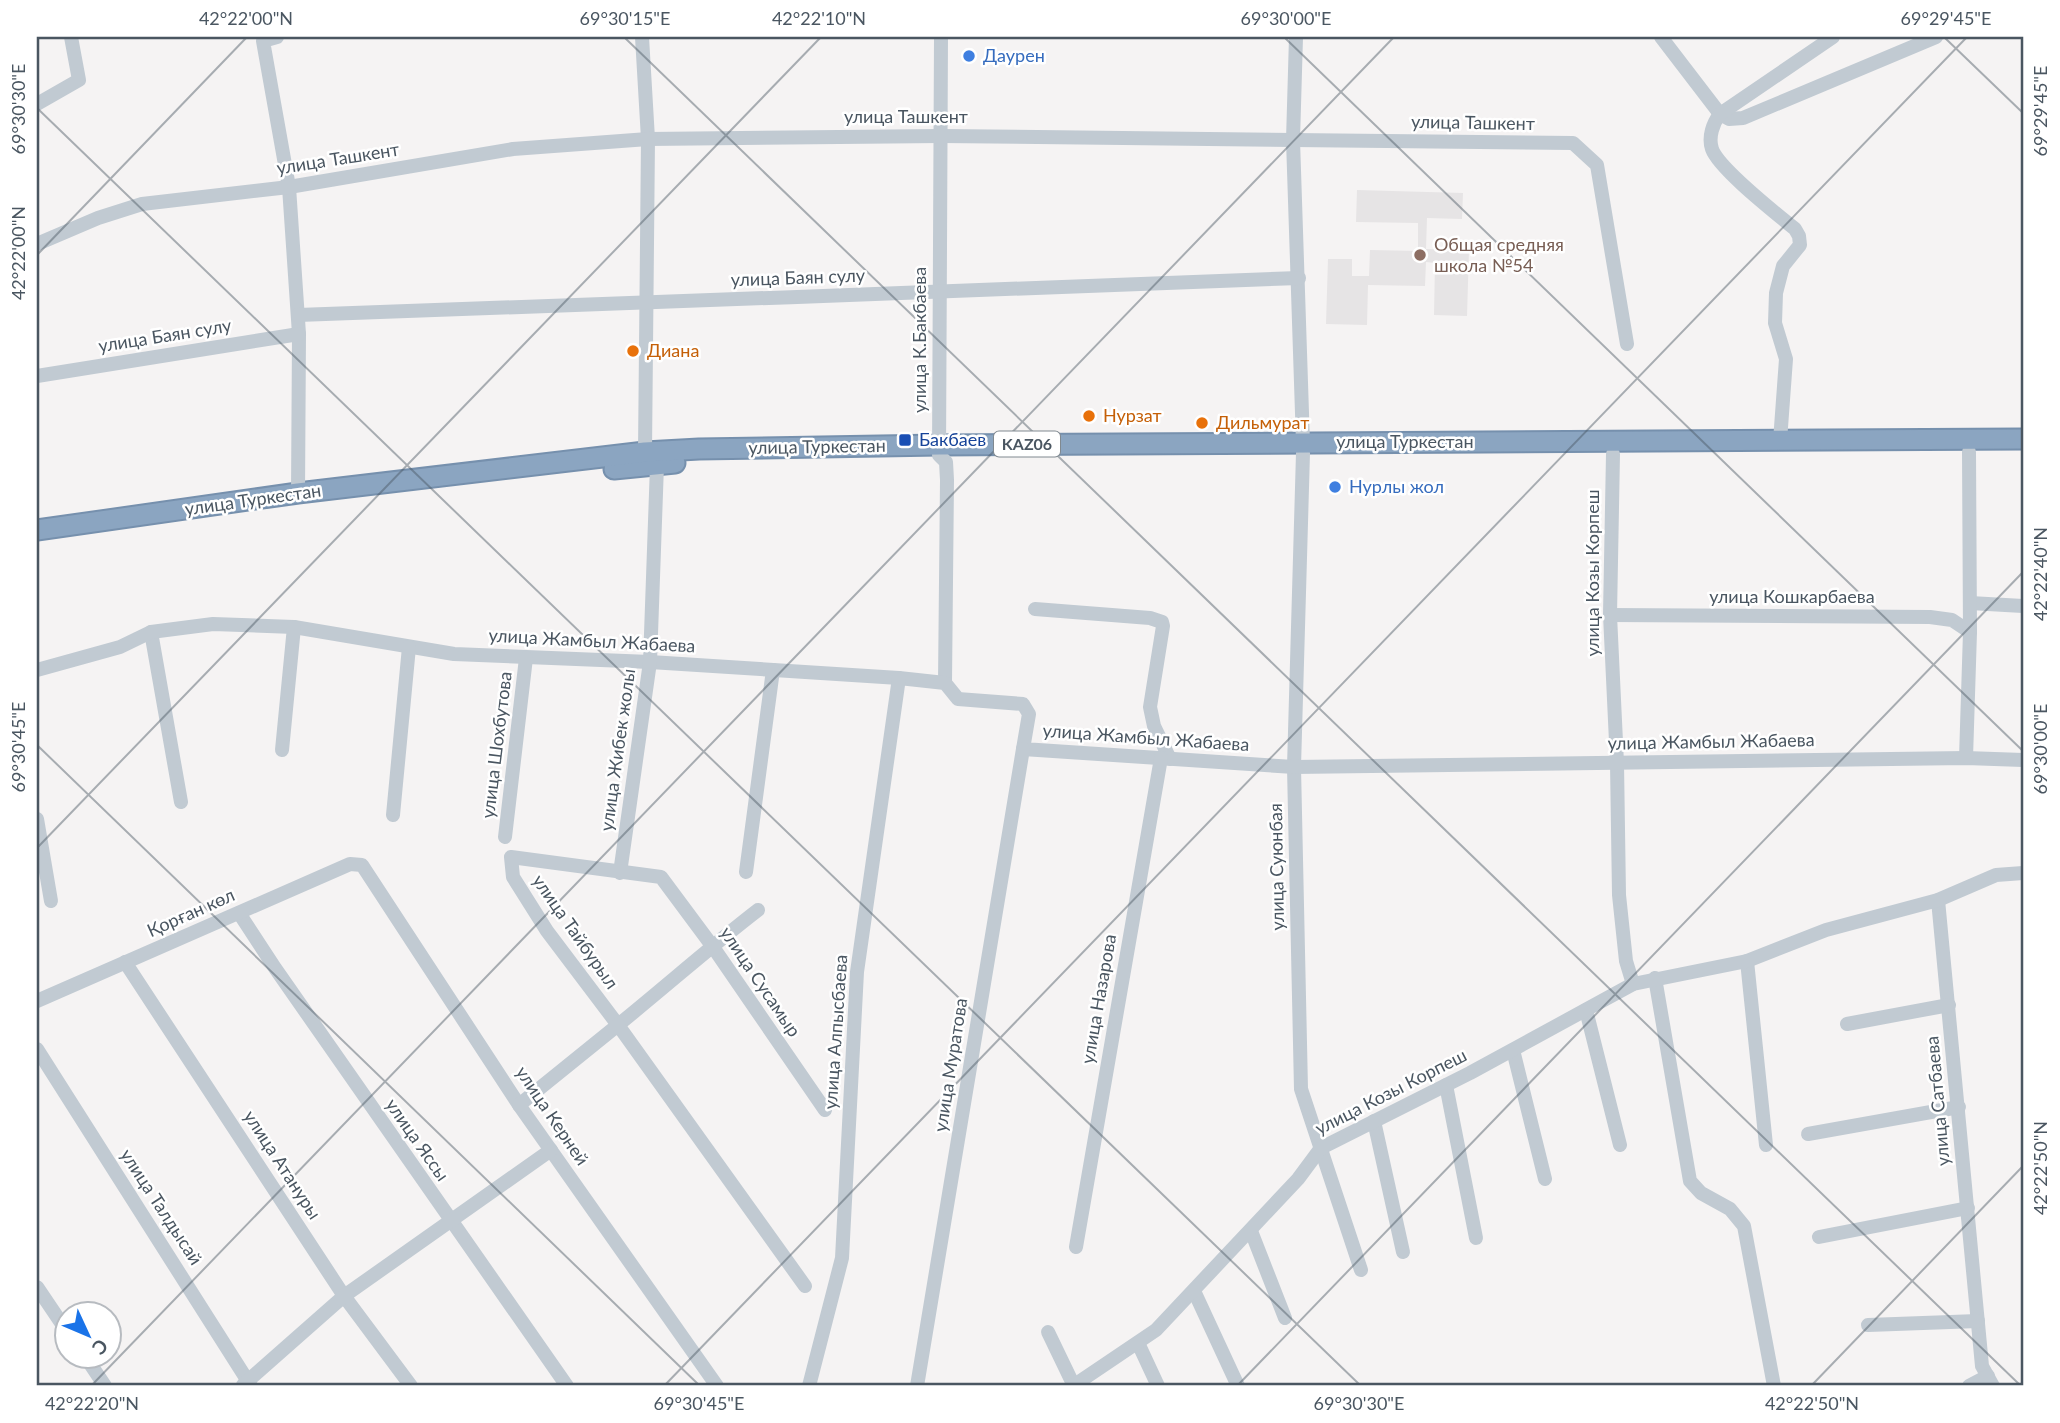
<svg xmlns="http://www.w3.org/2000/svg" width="2060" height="1423" viewBox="0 0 2060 1423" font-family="Lato,sans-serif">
  <rect width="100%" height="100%" fill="#f5f3f3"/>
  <!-- education -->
  <polygon fill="#e6e4e5" points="1357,190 1463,193 1462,219 1427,218 1426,249 1469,250 1467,316 1434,315 1435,263 1426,262 1425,286 1368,285 1367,325 1326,324 1328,259 1352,259 1352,276 1369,276 1370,250 1418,251 1418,223 1356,222"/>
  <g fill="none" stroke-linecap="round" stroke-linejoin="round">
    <!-- highway casing -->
    <g stroke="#7690ad" stroke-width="23">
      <g id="highway">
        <polyline points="614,469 675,463"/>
        <polyline points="37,530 298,493 645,452 699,449 939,445 2023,439"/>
      </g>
    </g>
    <!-- minor -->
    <g stroke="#c1cad2" stroke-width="14">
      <polyline points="277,37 263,41 289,187 299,334 298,493"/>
      <polyline points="642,37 648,139 645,452"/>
      <polyline points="941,37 939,455 946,462 947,480 945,683"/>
      <polyline points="1296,37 1293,140 1303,443"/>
      <polyline points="1661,37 1720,114 1729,119 1743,118 1936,37"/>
      <polyline points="37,104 79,80 71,37"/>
      <polyline points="37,244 98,218 142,204 289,187 513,149 648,139 941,136 1573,143 1597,165 1627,344"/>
      <path d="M298,315C632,302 965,292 1299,278"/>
      <polyline points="37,376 299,334"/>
      <path d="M1780,441L1786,359L1775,323L1776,293L1783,266L1800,245L1799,236L1795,229C1777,214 1719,169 1712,149C1708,137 1713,123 1720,114L1833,37"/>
      <polyline points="1303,453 1294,767 1301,1089 1361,1270"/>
      <polyline points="1613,454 1610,615 1617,763 1619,895 1626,961 1633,984"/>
      <polyline points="1970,603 2023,606"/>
      <polyline points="1035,609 1150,618 1162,622 1163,626 1150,707 1154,726 1170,759"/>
      <polyline points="1610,615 1930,617 1952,620 1970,632"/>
      <polyline points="151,632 181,802"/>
      <polyline points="37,670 120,647 151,632 213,624 294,627 454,654 650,662 899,678 945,683 958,699 1023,704 1029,714 1023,749 1294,767 1966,758 2023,760"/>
      <polyline points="282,750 294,627"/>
      <polyline points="1966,758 1970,632 1969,452"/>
      <polyline points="393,815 409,647"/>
      <polyline points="37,819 51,901"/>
      <polyline points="505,837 526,658"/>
      <polyline points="746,872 773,670"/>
      <polyline points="620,873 650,662 657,465"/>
      <polyline points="1938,900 1982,1366 1993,1386"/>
      <path d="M758,910C710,947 665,987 618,1025L547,931L513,877L511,857L661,877L713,947L825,1110"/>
      <polyline points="239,913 275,968 567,1386"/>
      <polyline points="1747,961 1766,1145"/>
      <polyline points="125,962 344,1296 411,1386"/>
      <polyline points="1655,978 1690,1181 1701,1193 1730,1209 1744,1226 1774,1386"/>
      <polyline points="37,1001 350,864 362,865 519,1105 717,1386"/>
      <polyline points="1586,1010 1620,1145"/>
      <polyline points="1847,1024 1949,1005"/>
      <polyline points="37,1049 251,1386"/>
      <polyline points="1513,1050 1545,1179"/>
      <polyline points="1446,1085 1476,1238"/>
      <polyline points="519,1105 618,1025 805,1286"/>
      <polyline points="1374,1121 1403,1252"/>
      <polyline points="1808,1134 1959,1107"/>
      <polyline points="1251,1231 1285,1318"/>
      <polyline points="1819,1237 1968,1208"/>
      <polyline points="1076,1247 1161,758"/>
      <polyline points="37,1287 66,1330"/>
      <polyline points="1194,1291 1238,1386"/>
      <polyline points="1868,1325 1978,1321"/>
      <polyline points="1048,1332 1074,1386"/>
      <polyline points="1138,1343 1158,1386"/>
      <polyline points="85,1356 105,1386"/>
      <polyline points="243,1385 344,1296 551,1150"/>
      <polyline points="809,1386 842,1258 857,972 899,678"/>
      <polyline points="917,1386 1023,749"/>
      <polyline points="1073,1386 1156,1330 1298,1179 1321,1148 1470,1073 1633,984 1747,961 1826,930 1938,900 1996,875 2023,873"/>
      <polyline points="1969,1386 1988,1376"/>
    </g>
    <!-- highway -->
    <use href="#highway" stroke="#8ba5c1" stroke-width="19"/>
  </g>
  <!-- ticks -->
  <path fill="none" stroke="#4a5661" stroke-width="2" stroke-opacity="0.45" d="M624,37L2021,1386M1284,37L2023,751M1944,37L2023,113M37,108L1361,1386M37,255L247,37M37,745L700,1386M37,848L821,37M37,1383L40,1386M91,1386L1394,37M664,1386L1967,37M1237,1386L2023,572M1811,1386L2023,1166"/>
  <!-- markers -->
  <g fill="#3f7fe0" stroke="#fff" stroke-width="2.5">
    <circle cx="969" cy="56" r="7"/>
    <circle cx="1335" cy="487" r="7"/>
  </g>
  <circle fill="#8d6e63" stroke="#fff" stroke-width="2.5" cx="1420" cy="255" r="7"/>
  <g fill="#e8710a" stroke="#fff" stroke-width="2.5">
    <circle cx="633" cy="351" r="7"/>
    <circle cx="1089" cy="416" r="7"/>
    <circle cx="1202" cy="423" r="7"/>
  </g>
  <rect fill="#1a4fb4" stroke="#fff" stroke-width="2.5" x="898" y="433" width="14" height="14" rx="3.5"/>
  <g text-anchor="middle" stroke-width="5" stroke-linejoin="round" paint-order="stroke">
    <!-- shield labels -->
    <rect fill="#fff" stroke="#808990" stroke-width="2" x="994" y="431.5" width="66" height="25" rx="5"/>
    <g font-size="16" font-weight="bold" fill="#4a5661">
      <text x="1027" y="450">KАZ06</text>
    </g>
    <!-- shop labels -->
    <g font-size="18" fill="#366cbe" stroke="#fff" text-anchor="start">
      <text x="983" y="62">Даурен</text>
      <text x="1349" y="493">Нурлы жол</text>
    </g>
    <!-- street labels -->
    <g font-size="18" fill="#4a5661" stroke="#fff">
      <text x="906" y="123">улица Ташкент</text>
      <text transform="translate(1473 123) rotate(1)" y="6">улица Ташкент</text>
      <text transform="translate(338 159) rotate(-9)" y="6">улица Ташкент</text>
      <text transform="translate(798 278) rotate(-2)" y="6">улица Баян сулу</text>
      <text transform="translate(165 336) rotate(-9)" y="6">улица Баян сулу</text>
      <text transform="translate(920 340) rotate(-90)" y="6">улица К.Бакбаева</text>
      <text x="1405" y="448">улица Туркестан</text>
      <text transform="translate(817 447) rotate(-1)" y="6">улица Туркестан</text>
      <text transform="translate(253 500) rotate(-8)" y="6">улица Туркестан</text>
      <text transform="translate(1593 573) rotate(-90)" y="6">улица Козы Корпеш</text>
      <text x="1792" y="603">улица Кошкарбаева</text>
      <text transform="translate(592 641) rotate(3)" y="6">улица Жамбыл Жабаева</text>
      <text transform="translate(1146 738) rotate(4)" y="6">улица Жамбыл Жабаева</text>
      <text transform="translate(1711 742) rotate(-1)" y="6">улица Жамбыл Жабаева</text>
      <text transform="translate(497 745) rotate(-83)" y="6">улица Шохбутова</text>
      <text transform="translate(618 750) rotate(-82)" y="6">улица Жибек жолы</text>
      <text transform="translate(1277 867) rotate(-91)" y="6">улица Суюнбая</text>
      <text transform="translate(191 913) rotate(-24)" y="6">Қорған көл</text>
      <text transform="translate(575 932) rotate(55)" y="6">улица Тайбурыл</text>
      <text transform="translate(760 982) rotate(56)" y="6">улица Сусамыр</text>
      <text transform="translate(1099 999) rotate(-80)" y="6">улица Назарова</text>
      <text transform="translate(836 1032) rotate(-86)" y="6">улица Алпысбаева</text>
      <text transform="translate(951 1065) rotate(-81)" y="6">улица Муратова</text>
      <text transform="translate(1391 1092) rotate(-27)" y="6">улица Козы Корпеш</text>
      <text transform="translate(1938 1101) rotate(-95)" y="6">улица Сатбаева</text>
      <text transform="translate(552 1116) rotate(56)" y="6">улица Керней</text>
      <text transform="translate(417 1140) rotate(55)" y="6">улица Яссы</text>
      <text transform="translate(282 1165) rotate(57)" y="6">улица Атануры</text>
      <text transform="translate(161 1207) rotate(57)" y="6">улица Талдысай</text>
    </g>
    <!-- education labels -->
    <g font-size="18" fill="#785e54" stroke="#fff" text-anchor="start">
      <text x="1434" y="251">Общая средняя<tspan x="1434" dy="21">школа №54</tspan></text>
    </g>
    <!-- food labels -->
    <g font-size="18" fill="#c56008" stroke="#fff" text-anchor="start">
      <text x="647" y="357">Диана</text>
      <text x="1103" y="422">Нурзат</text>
      <text x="1216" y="429">Дильмурат</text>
    </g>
    <!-- transit labels -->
    <g font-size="18" fill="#164399" stroke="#fff" text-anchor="start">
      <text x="919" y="446">Бакбаев</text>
    </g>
  </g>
  <!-- border -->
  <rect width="2060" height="1423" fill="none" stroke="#ffffff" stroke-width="77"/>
  <!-- north arrow -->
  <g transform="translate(88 1335) rotate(134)"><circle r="33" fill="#ffffff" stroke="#b7bbc0" stroke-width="2"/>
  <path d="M0-5L12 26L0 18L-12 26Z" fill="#1a73e8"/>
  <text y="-10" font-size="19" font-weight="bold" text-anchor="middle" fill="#4a5661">С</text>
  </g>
  <rect x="38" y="38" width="1984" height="1346" fill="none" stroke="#4a5661" stroke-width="2.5"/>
  <g font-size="18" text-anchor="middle" fill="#4a5661">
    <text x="246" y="25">42°22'00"N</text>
    <text x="625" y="25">69°30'15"E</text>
    <text x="819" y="25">42°22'10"N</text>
    <text x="1286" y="25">69°30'00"E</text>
    <text x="1946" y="25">69°29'45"E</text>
    <text transform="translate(19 109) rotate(-90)" y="6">69°30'30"E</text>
    <text transform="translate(2041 111) rotate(-90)" y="6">69°29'45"E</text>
    <text transform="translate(19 253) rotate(-90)" y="6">42°22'00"N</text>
    <text transform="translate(2041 574) rotate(-90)" y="6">42°22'40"N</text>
    <text transform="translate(19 747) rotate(-90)" y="6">69°30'45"E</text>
    <text transform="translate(2041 749) rotate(-90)" y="6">69°30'00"E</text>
    <text transform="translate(2041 1168) rotate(-90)" y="6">42°22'50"N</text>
    <text x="92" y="1410">42°22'20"N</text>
    <text x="699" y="1410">69°30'45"E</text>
    <text x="1359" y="1410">69°30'30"E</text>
    <text x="1812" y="1410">42°22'50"N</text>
  </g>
</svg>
